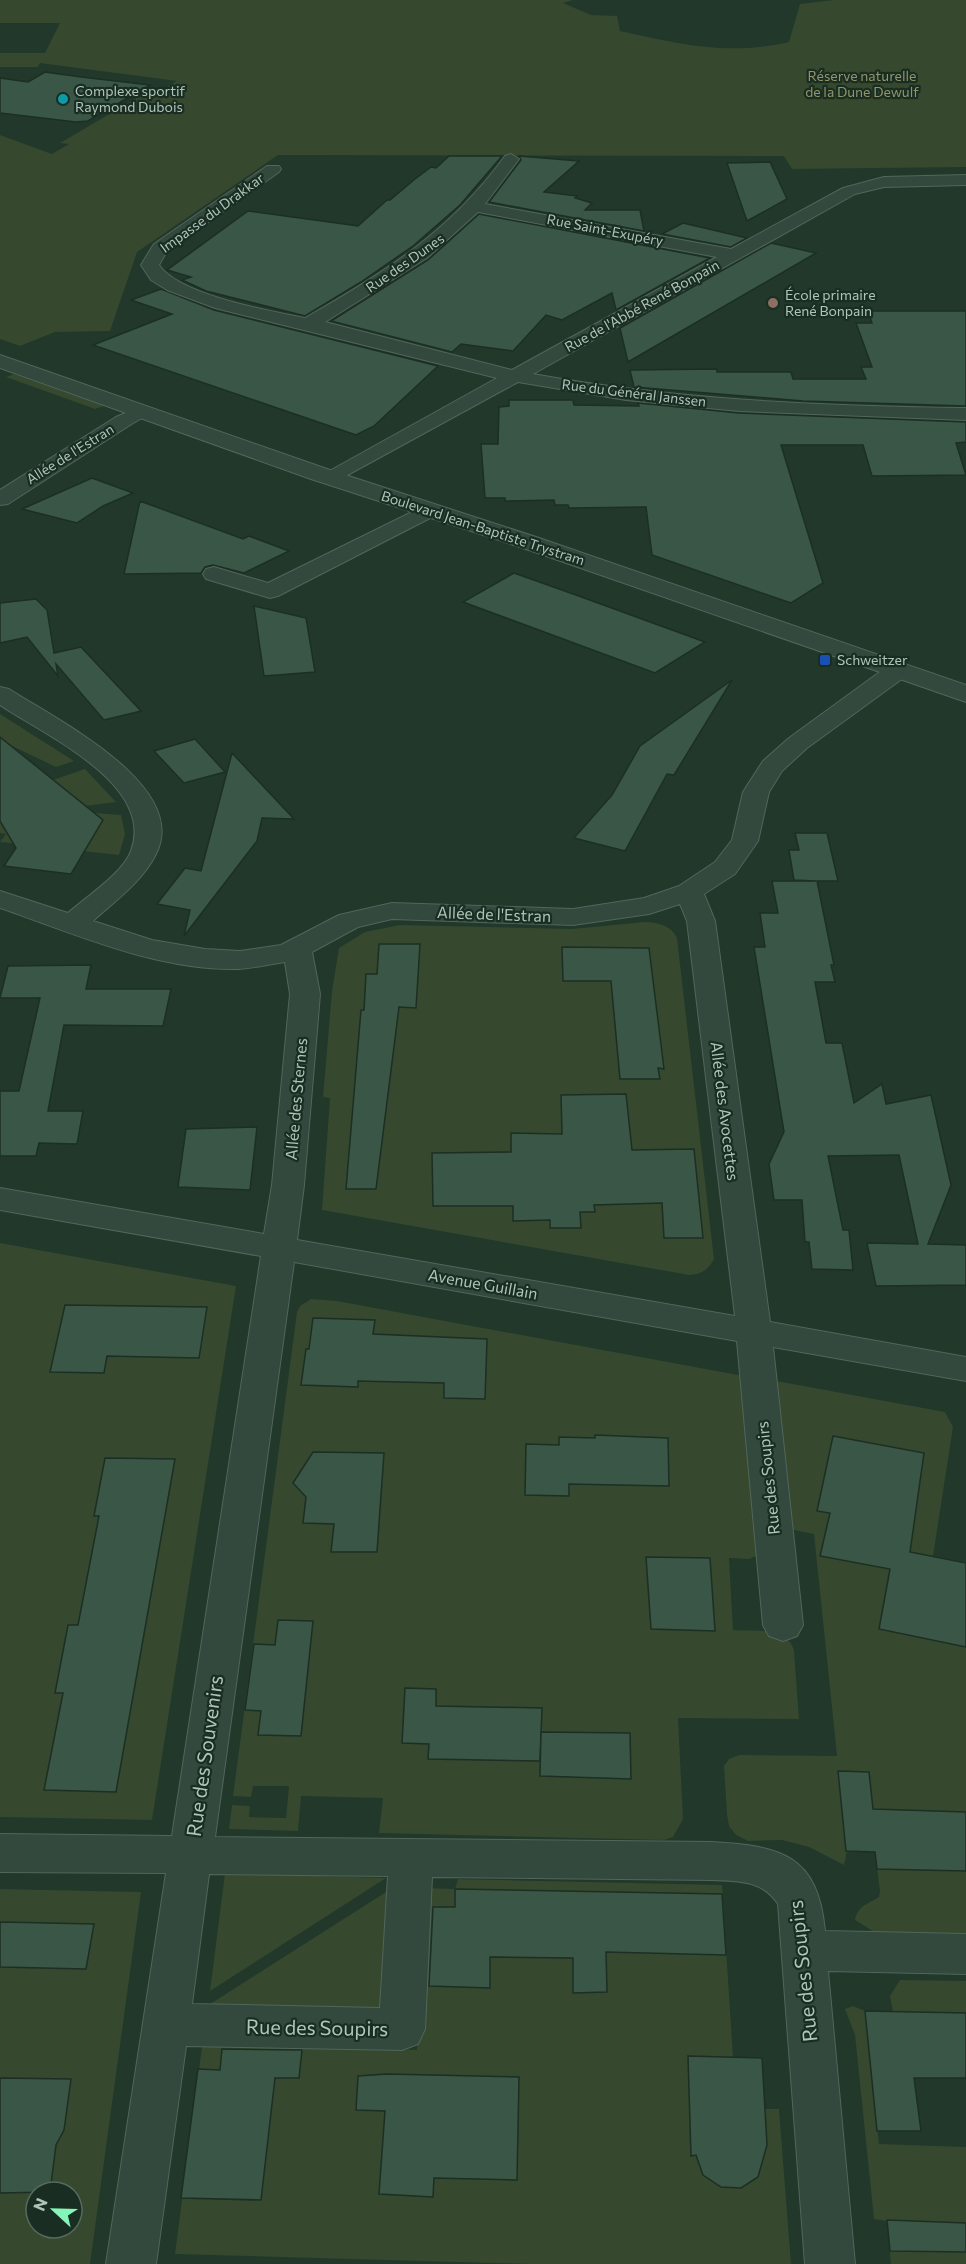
<svg xmlns="http://www.w3.org/2000/svg" width="966" height="2264" viewBox="0 0 966 2264" font-family="Commissioner,sans-serif">
  <rect width="100%" height="100%" fill="#21382b"/>
  <!-- green -->
  <g fill="#36482e" fill-rule="evenodd">
    <path d="M0,0H573L563,3L591,15L617,16L620,31C679,44 728,56 789,42L800,4L834,0H966V167L792,169L784,156L278,155L137,252L110,331L55,332L20,346L0,339V135L52,154L69,144L60,143L140,96L151,97L177,81L40,63L38,67H0V53H45L60,23H0Z"/>
    <polygon points="14,374 104,406 95,409 6,377"/>
    <polygon points="0,714 74,761 56,767 12,746 0,752"/>
    <polygon points="85,769 116,802 85,806 66,790 94,813 121,815 125,834 119,855 0,842 6,834 0,833 0,798"/>
    <path d="M645,922C658,922 672,926 677,938L714,1259C708,1270 702,1274 689,1275L322,1210L330,1098L323,1097L332,991L339,948L365,932L400,925L572,929Z"/>
    <polygon points="0,1243 236,1286 152,1820 0,1817"/>
    <path d="M311,1299L337,1301L749,1377L761,1554L749,1559L729,1558L733,1630C752,1632 788,1625 794,1651L799,1719L678,1718L683,1819L673,1837L664,1840L379,1833L383,1798L301,1796L298,1831L229,1829L232,1805L250,1806L249,1817L286,1818L289,1786H253L251,1797L233,1796L297,1312L300,1306Z"/>
    <path d="M771,1380L945,1412L953,1427L933,1556L966,1562V1934L874,1932L855,1920C858,1905 868,1904 879,1897L880,1891L875,1852L847,1851L844,1865L809,1847L782,1840L748,1841L736,1835L729,1826L727,1815L724,1766L729,1759L739,1755L837,1756L814,1534L794,1530L788,1526Z"/>
    <polygon points="225,1873 386,1878 210,1991"/>
    <polygon points="458,1879 722,1885 733,2057 762,2058 764,2109 779,2109 791,2264 532,2264 175,2254 203,2039 417,2050 425,1888 455,1889"/>
    <polygon points="397,1885 381,2010 207,2006"/>
    <path d="M0,1889L141,1892L90,2264H0ZM36,2192H72V2228H36Z"/>
    <polygon points="900,1980 966,1981 966,2013 893,2012 890,1996"/>
    <polygon points="853,2006 865,2011 879,2144 966,2147 966,2264 891,2264 887,2221 874,2219 855,2035 845,2009"/>
  </g>
  <!-- building -->
  <g fill="#3a5646" stroke="#1c2f24" stroke-width="1.5">
    <polygon points="45,72 81,77 150,85 88,121 76,122 0,113 0,78 28,82"/>
    <polygon points="449,156 502,156 460,205 413,246 361,282 305,316 206,291 182,280 191,277 167,270 248,211 358,226 387,200 390,200 415,179 431,167 436,168"/>
    <polygon points="519,156 579,161 544,192 577,196 575,198 592,203 585,210 640,210 644,231 489,202 521,160"/>
    <polygon points="770,162 787,199 747,221 727,163"/>
    <polygon points="479,214 710,258 616,310 612,293 562,320 546,315 513,351 461,344 452,352 331,321 428,260"/>
    <polygon points="683,223 747,238 731,247 662,234"/>
    <polygon points="771,243 816,253 628,362 620,328"/>
    <polygon points="161,289 214,310 438,366 374,426 356,435 93,345 172,314 131,300"/>
    <polygon points="868,311 966,311 966,406 803,401 634,387 630,370 717,369 717,372 791,372 793,379 866,379 861,367 872,367 856,323 872,323"/>
    <polygon points="509,400 573,400 574,405 639,406 638,403 739,413 966,422 966,442 956,443 966,475 872,476 863,445 781,445 823,583 791,603 652,555 646,507 569,508 568,505 555,505 554,500 505,501 505,498 485,498 481,444 498,444 499,407 509,406"/>
    <polygon points="92,478 133,493 103,506 77,523 22,509"/>
    <polygon points="140,501 243,539 249,536 289,551 244,573 213,565 205,567 201,573 124,574"/>
    <polygon points="514,573 576,595 705,642 655,673 463,602"/>
    <polygon points="36,599 47,610 54,653 81,647 141,711 104,720 56,664 58,676 27,637 0,643 0,603"/>
    <polygon points="254,606 306,618 315,672 264,676"/>
    <polygon points="732,680 674,775 667,774 625,851 574,838 612,795 640,746"/>
    <polygon points="0,737 103,820 71,874 4,866 16,848 0,821"/>
    <polygon points="195,739 225,772 184,783 154,751"/>
    <polygon points="232,753 294,819 262,818 257,841 184,936 190,910 157,904 185,868 201,871"/>
    <polygon points="795,833 827,833 838,881 817,881 834,965 831,965 835,982 815,982 826,1043 842,1043 854,1103 882,1084 886,1104 931,1095 951,1185 928,1244 966,1245 966,1285 876,1286 867,1243 918,1244 899,1155 828,1156 843,1230 849,1230 853,1270 812,1269 809,1242 805,1242 802,1200 774,1200 769,1164 784,1132 754,947 765,947 760,913 778,913 772,881 816,881 794,880 789,850 799,850"/>
    <polygon points="379,944 420,944 416,1008 399,1007 376,1189 346,1189 361,1010 364,1010 366,974 377,974"/>
    <polygon points="562,947 649,948 664,1069 658,1068 660,1079 620,1079 611,981 563,981"/>
    <polygon points="91,965 86,989 171,989 163,1026 64,1025 48,1111 83,1111 77,1144 39,1143 36,1156 0,1156 0,1091 19,1091 40,998 0,998 8,966"/>
    <polygon points="626,1094 632,1150 694,1149 703,1238 664,1238 662,1203 594,1205 595,1212 580,1212 581,1228 550,1228 550,1220 513,1221 513,1206 433,1206 432,1153 511,1152 511,1133 562,1134 561,1095"/>
    <polygon points="257,1127 250,1190 178,1187 186,1129"/>
    <polygon points="65,1305 207,1307 199,1358 107,1356 104,1373 50,1372"/>
    <polygon points="313,1318 375,1320 373,1334 487,1339 485,1399 444,1398 444,1383 358,1381 358,1387 301,1385 306,1349 309,1349"/>
    <polygon points="595,1435 668,1438 669,1486 569,1484 569,1496 525,1495 526,1444 559,1445 559,1437 595,1438"/>
    <polygon points="833,1436 924,1453 910,1552 966,1563 966,1647 879,1629 890,1569 820,1556 830,1513 817,1511"/>
    <polygon points="313,1452 384,1453 377,1552 331,1552 334,1524 303,1523 306,1497 293,1483"/>
    <polygon points="105,1458 175,1459 116,1792 44,1790 63,1693 55,1693 68,1625 78,1625 99,1516 94,1516"/>
    <polygon points="646,1557 710,1558 715,1631 651,1629"/>
    <polygon points="278,1620 313,1621 301,1736 258,1735 261,1711 245,1710 254,1644 275,1645"/>
    <polygon points="405,1688 436,1689 436,1706 542,1708 540,1761 428,1759 429,1744 402,1743"/>
    <polygon points="541,1732 630,1733 631,1779 540,1776"/>
    <polygon points="838,1771 869,1772 873,1809 966,1812 966,1871 877,1869 875,1852 846,1851"/>
    <polygon points="455,1889 722,1894 726,1955 606,1952 607,1992 573,1993 573,1958 490,1957 490,1988 429,1986 433,1907 455,1907"/>
    <polygon points="0,1922 94,1924 86,1969 0,1967"/>
    <polygon points="865,2011 966,2013 966,2078 914,2078 921,2131 877,2131"/>
    <polygon points="222,2049 302,2050 299,2078 275,2078 261,2200 181,2198 198,2069 220,2070"/>
    <polygon points="688,2056 762,2058 767,2145 758,2177 741,2188 721,2187 703,2175 696,2155 691,2156"/>
    <polygon points="387,2074 519,2077 517,2180 434,2178 433,2197 379,2194 385,2111 356,2110 358,2076"/>
    <polygon points="0,2078 71,2079 64,2130 56,2145 50,2192 0,2193"/>
    <polygon points="887,2220 966,2223 966,2252 890,2251"/>
  </g>
  <g fill="none" stroke-linecap="round" stroke-linejoin="round">
    <!-- minor casing -->
    <g stroke="#52665b" stroke-width="2">
      <g id="minor">
        <path d="M511,154L519,159L485,204L731,249L843,188L884,177L966,175V185L884,187L855,194L533,374C676,400 821,406 966,408V420L739,411L626,400L518,382L331,484L324,482L321,478L324,474L497,378L215,308L167,290L151,280L141,265L154,244L267,166H279L281,169L279,172L167,251L159,265C179,295 270,311 305,318C384,273 451,231 505,156ZM478,212L717,257L512,370L325,322L427,258Z"/>
        <polygon points="142,406 149,408 152,412 130,425 8,504 0,505 0,490 116,417"/>
        <polygon points="428,504 436,505 439,510 436,515 278,596 270,598 206,579 203,574 206,569 214,567 268,583"/>
        <path d="M897,664L906,666L909,671L906,676L807,748L782,771L769,792L758,841L735,874L704,894L715,921L770,1322L966,1357V1381L773,1347L803,1625L797,1636L783,1641L769,1636L763,1625L737,1341L294,1262L215,1837L712,1842C780,1846 818,1854 825,1931L966,1934V1974L828,1971L855,2264H805L778,1904C762,1880 739,1881 712,1880L432,1877L425,2029L418,2044L402,2050L186,2046L156,2264H106L166,1873L0,1872V1834L172,1836L261,1256L0,1210V1188L264,1234L272,1185L290,994L285,962C270,964 254,968 239,969C157,971 76,934 0,908V891L68,913C86,897 123,873 131,851C156,784 44,735 0,705V687L9,689C53,718 191,785 156,854C142,882 115,901 93,921L152,940L205,949L240,951L281,945L339,915L392,903L573,909L644,898L679,886L715,862L732,840L743,792L763,761L789,738L888,666ZM680,904L687,921L735,1316L297,1240L304,1185L320,994L312,952L358,927L392,919L573,925L649,914ZM209,1874L388,1876L380,2008L192,2004Z"/>
      </g>
    </g>
    <!-- tertiary casing -->
    <g stroke="#52665b" stroke-width="2">
      <polygon id="tertiary" points="0,355 327,469 539,538 966,685 966,702 523,548 311,479 0,368"/>
    </g>
    <!-- minor -->
    <use href="#minor" fill="#34493d" fill-rule="evenodd"/>
    <!-- tertiary -->
    <use href="#tertiary" fill="#34493d" fill-rule="evenodd"/>
  </g>
  <!-- markers -->
  <circle fill="#0f9aa8" stroke="#1a2d22" stroke-width="2" cx="63" cy="99" r="6"/>
  <circle fill="#8d6e63" stroke="#1a2d22" stroke-width="2" cx="773" cy="303" r="6"/>
  <rect fill="#1a4fb4" stroke="#1a2d22" stroke-width="2" x="819" y="654" width="12" height="12" rx="3"/>
  <g text-anchor="middle" stroke-width="4.5" stroke-linejoin="round" paint-order="stroke">
    <!-- far-park labels -->
    <g font-size="14" fill="#929567" stroke="#1a2d22">
      <text x="862" y="81">Réserve naturelle<tspan x="862" dy="16">de la Dune Dewulf</tspan></text>
    </g>
    <!-- far-poi labels -->
    <g font-size="14" fill="#afc5b9" stroke="#1a2d22" text-anchor="start">
      <text x="75" y="96">Complexe sportif<tspan x="75" dy="16">Raymond Dubois</tspan></text>
      <text x="785" y="300">École primaire<tspan x="785" dy="16">René Bonpain</tspan></text>
      <text x="837" y="665">Schweitzer</text>
    </g>
    <!-- far-street labels -->
    <g font-size="14" fill="#afc5b9" stroke="#1a2d22">
      <text transform="translate(212 213) rotate(-36)" y="5">Impasse du Drakkar</text>
      <text transform="translate(605 230) rotate(11)" y="5">Rue Saint-Exupéry</text>
      <text transform="translate(405 263) rotate(-35)" y="5">Rue des Dunes</text>
      <text transform="translate(642 306) rotate(-29)" y="5">Rue de l'Abbé René Bonpain</text>
      <text transform="translate(634 393) rotate(7)" y="5">Rue du Général Janssen</text>
      <text transform="translate(70 454) rotate(-32)" y="5">Allée de l'Estran</text>
      <text transform="translate(483 528) rotate(18)" y="5">Boulevard Jean-Baptiste Trystram</text>
    </g>
    <!-- street labels -->
    <g font-size="16" fill="#afc5b9" stroke="#1a2d22">
      <text transform="translate(494 914) rotate(2)" y="6">Allée de l'Estran</text>
      <text transform="translate(296 1099) rotate(-85)" y="6">Allée des Sternes</text>
      <text transform="translate(725 1111) rotate(83)" y="6">Allée des Avocettes</text>
      <text transform="translate(483 1284) rotate(10)" y="6">Avenue Guillain</text>
      <text transform="translate(768 1478) rotate(-96)" y="6">Rue des Soupirs</text>
    </g>
    <!-- near-street labels -->
    <g font-size="20" fill="#afc5b9" stroke="#1a2d22">
      <text transform="translate(205 1756) rotate(-82)" y="7">Rue des Souvenirs</text>
      <text transform="translate(803 1971) rotate(-96)" y="7">Rue des Soupirs</text>
      <text transform="translate(317 2028) rotate(1)" y="7">Rue des Soupirs</text>
    </g>
  </g>
  <!-- north arrow -->
  <g transform="translate(54 2210) rotate(292)"><circle r="28" fill="#1a2d22" stroke="#566a5e" stroke-width="1.5"/>
  <path d="M0-4.5L10 22L0 15L-10 22Z" fill="#83f6b8"/>
  <text y="-9" font-size="16" font-weight="bold" text-anchor="middle" fill="#afc5b9">N</text>
  </g>
</svg>
